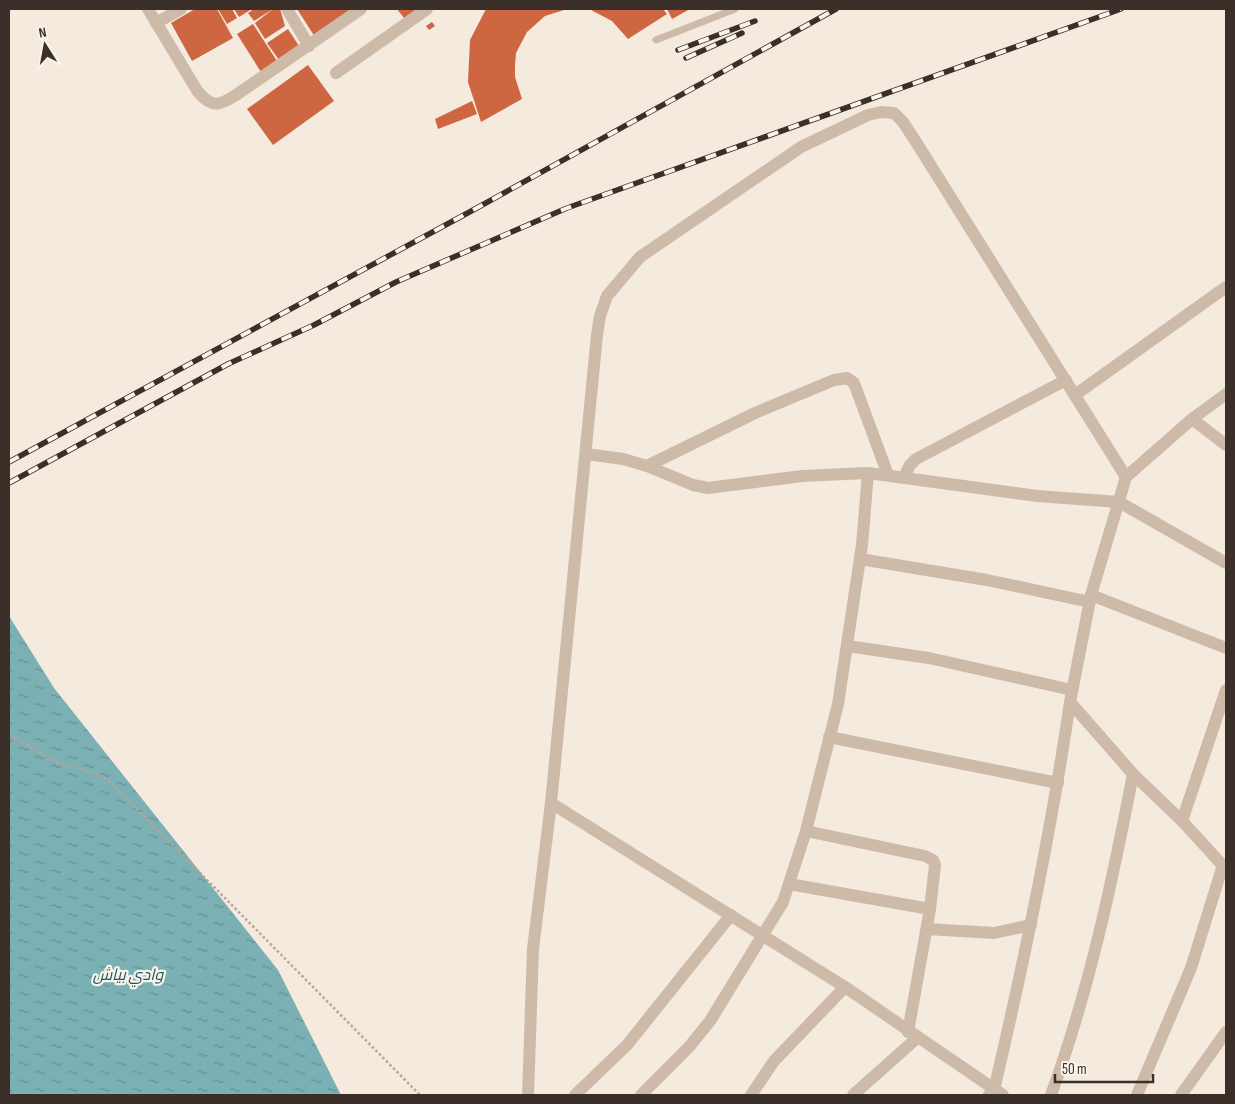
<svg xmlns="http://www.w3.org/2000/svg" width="1235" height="1104" viewBox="0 0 1235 1104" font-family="'Sofia Sans Condensed',Cairo,sans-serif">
  <defs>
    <pattern id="water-ripples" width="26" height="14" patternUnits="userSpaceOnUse" patternTransform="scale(1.25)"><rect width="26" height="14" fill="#7bb0b4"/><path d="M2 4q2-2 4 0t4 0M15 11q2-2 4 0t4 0" fill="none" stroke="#669092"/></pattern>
  </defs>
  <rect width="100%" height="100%" fill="#f4eade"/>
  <!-- water -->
  <polygon fill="url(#water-ripples)" points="9,616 54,688 278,970 341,1095 9,1095"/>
  <!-- building -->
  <g fill="#ce6642">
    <polygon points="195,9 217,9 233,38 192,61 171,23"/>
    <polygon points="218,9 232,9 237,18 227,24"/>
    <polygon points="234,9 252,9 239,17"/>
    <polygon points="254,9 273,9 254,21 248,13"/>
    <polygon points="273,9 280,9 285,26 265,39 255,23"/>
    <polygon points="297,9 355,9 315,37"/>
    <polygon points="397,9 417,9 404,18"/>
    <polygon points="486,9 567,9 545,16 527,32 516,53 515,65 515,77 522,99 481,122 468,82 470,40"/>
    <polygon points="581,9 663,9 667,14 628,39 612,21 591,10"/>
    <polygon points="667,9 690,9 672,19"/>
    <polygon points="432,22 435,26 429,30 426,26"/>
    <polygon points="253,24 277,61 261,72 237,34"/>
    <polygon points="288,29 299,46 279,60 267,43"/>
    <polygon points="308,65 334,101 273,145 247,109"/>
    <polygon points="472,101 477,114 438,129 435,119"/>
  </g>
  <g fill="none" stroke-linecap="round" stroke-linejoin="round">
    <!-- path -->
    <polyline stroke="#baa492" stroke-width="2.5" stroke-dasharray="2.5 2.5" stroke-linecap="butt" points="9,734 56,762 97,774 110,782 420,1095"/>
    <!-- lane -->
    <polyline stroke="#cebaa9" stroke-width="7" points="656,40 735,9"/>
    <!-- street -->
    <g stroke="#cebaa9" stroke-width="12">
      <path d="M148,9L198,92C212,108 219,106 236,95L361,9"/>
      <polyline points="287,9 309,46"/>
      <polyline points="156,23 181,9"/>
      <polyline points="336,73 427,9"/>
      <polyline points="1226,394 1192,419 1126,477 1091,595 1070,702 1133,774 1182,821 1226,869"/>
      <polyline points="1075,395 1226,287"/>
      <polyline points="1192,419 1226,445"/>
      <polyline points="586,454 623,459 647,466 693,485 708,488 802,476 868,473"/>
      <polyline points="647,466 755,413 834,380 847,378 854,383 888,475"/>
      <polyline points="904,477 910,465 916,459 1066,380"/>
      <polyline points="860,559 987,580 1090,602"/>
      <polyline points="1091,595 1226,648"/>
      <polyline points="847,646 929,658 1072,690"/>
      <polyline points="829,737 1058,783"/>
      <polyline points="551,803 845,987 1003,1095"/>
      <polyline points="1182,821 1226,690"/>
      <polyline points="806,831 925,856 933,860 935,865 930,909 908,1032"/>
      <polyline points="789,884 930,909"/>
      <polyline points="927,929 994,933 1031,925"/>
      <polyline points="528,1095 533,949 551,803 597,335 600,316 607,296 640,257 801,147 868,115 881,112 894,113 903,122 916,142 1126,477"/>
      <polyline points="575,1095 627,1045 731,915"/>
      <polyline points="641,1095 689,1047 710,1021 783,902 806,831 838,704 862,545 868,473 1037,496 1119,502 1226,563"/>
      <polyline points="751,1095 774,1061 845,987"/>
      <polyline points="853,1095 917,1038"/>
      <path d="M989,1095L994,1090C1024,962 1051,833 1070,702"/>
      <path d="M1051,1095C1089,991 1112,883 1133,774"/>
      <polyline points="1137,1095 1191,968 1223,865"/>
      <polyline points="1181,1095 1226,1032"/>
    </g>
    <!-- rail casing -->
    <g stroke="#3a2f29" stroke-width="5.5">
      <g id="rail">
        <polyline points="678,50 755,21"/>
        <polyline points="686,58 742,33"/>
        <polyline points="9,462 475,209 836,9"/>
        <polyline points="9,483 228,364 314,325 396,282 567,208 1121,9"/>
      </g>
    </g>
    <!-- rail -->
    <use href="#rail" stroke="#fbf4eb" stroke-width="4" stroke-dasharray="11" stroke-linecap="butt"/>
  </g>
  <g text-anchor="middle" stroke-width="4.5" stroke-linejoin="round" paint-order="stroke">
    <!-- water labels -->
    <g font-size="16" font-style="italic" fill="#1b595f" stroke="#fbf4eb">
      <text x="128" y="980">وادي بياش</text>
    </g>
  </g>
  <!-- border -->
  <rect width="1235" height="1104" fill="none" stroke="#3a2f29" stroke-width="20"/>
  <!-- north arrow -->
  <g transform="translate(45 45) rotate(349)" stroke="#fbf4eb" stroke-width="4" paint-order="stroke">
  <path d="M0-4L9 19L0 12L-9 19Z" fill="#3a2f29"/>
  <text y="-8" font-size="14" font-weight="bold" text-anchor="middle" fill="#3a2f29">N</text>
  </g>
  <!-- scale -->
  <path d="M1055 1074v8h98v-8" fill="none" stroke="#3a2f29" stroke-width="2.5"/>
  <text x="1062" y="1074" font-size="15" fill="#3a2f29" stroke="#fbf4eb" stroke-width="4" paint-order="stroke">50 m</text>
</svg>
